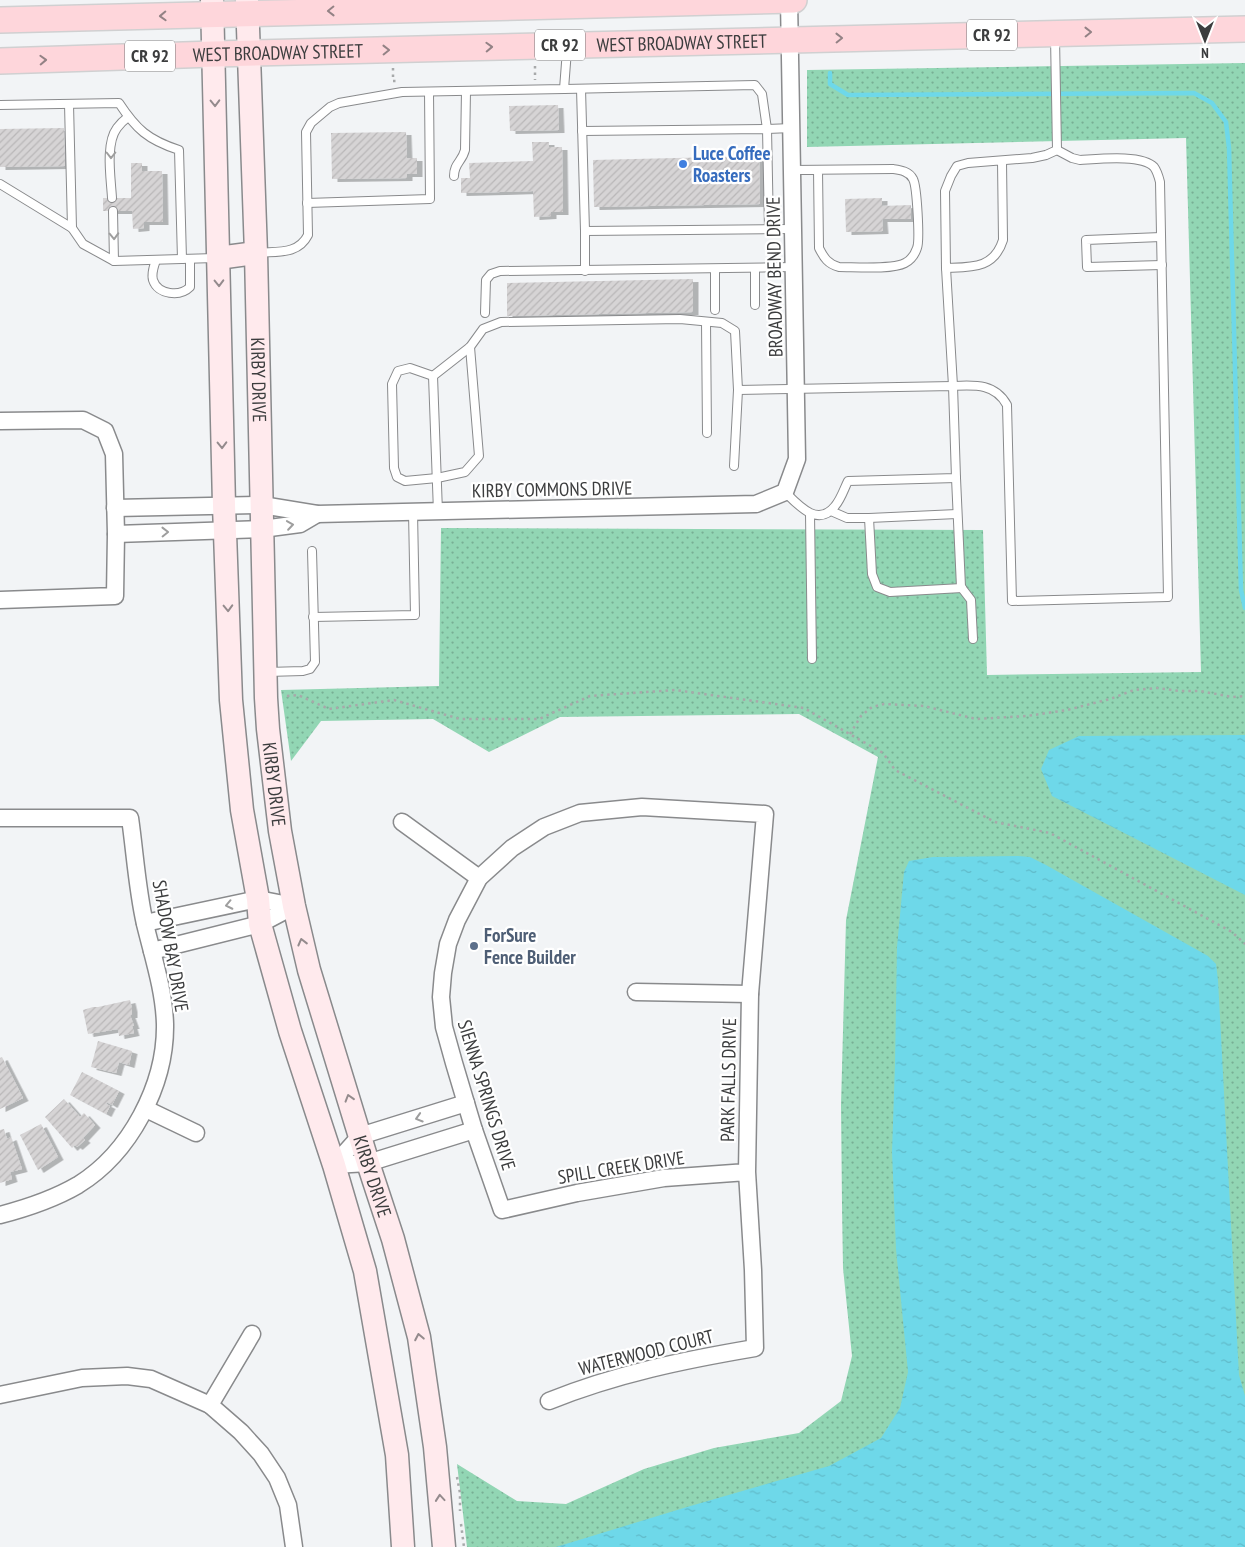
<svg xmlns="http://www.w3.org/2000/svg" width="1245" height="1547" viewBox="0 0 1245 1547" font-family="'PT Sans Narrow',sans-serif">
  <defs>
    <pattern id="grass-dots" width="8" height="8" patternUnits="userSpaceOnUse" patternTransform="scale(1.25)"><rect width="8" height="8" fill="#92d6b4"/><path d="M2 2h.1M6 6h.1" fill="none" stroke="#78af94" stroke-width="1.8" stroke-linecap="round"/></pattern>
    <pattern id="water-ripples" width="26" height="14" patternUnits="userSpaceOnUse" patternTransform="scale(1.25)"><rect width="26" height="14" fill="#6ed8e9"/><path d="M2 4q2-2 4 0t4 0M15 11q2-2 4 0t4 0" fill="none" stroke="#60bac9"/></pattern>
    <pattern id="building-hatch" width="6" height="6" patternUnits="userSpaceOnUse" patternTransform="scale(1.25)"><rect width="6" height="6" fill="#d6d4d5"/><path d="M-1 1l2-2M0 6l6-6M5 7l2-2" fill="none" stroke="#b9b7b8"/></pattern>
    <filter id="shadow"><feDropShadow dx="5.5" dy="3" stdDeviation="0" flood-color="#0004"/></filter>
  </defs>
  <rect width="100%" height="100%" fill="#f2f4f6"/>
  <!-- grass -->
  <polygon fill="url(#grass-dots)" points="1245,63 1245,1547 467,1547 457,1464 517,1501 566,1504 644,1469 714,1448 799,1433 841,1401 852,1356 843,1268 842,1205 841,1105 846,920 878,757 799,714 560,717 489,752 433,719 321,721 291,761 281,690 439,686 441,528 983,530 987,675 1201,672 1186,138 807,147 807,70"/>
  <!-- water -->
  <g fill="url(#water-ripples)">
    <polygon points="1245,735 1245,895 1052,796 1041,769 1049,750 1079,736"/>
    <polygon points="1018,856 1030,857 1046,865 1208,956 1216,964 1218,980 1239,1375 1245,1396 1245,1547 556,1547 687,1507 829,1466 881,1438 900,1408 908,1372 896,1249 892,1152 895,1064 897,947 904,872 909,861 933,857"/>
  </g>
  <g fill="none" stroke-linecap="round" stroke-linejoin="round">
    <!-- stream -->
    <polyline stroke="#6ed8e9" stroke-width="4.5" points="830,73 830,84 848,95 1194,93 1212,103 1226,122 1229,148 1241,590 1245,608"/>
  </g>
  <!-- building -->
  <g fill="url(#building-hatch)" filter="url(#shadow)">
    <polygon points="558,105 559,130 510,131 509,106"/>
    <polygon points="64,128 65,166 0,167 0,129"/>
    <polygon points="406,132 407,158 417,158 417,174 407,174 407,178 332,179 331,133"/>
    <polygon points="532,142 549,142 549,147 562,147 563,212 551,212 551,216 534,217 533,191 461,193 461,178 470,178 469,163 533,161"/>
    <polygon points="759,156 760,204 594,207 593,160"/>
    <polygon points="131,163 142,163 142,171 162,171 163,222 144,222 144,228 133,229 132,211 103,211 103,198 131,198"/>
    <polygon points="882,198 882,206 911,205 911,219 882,219 883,231 846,232 845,199"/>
    <polygon points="693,279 693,312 507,316 507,283"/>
    <polygon points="130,1000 132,1009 132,1015 130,1015 134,1026 132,1026 134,1033 119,1036 118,1029 88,1034 83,1010 93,1007 98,1007"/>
    <polygon points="98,1041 132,1051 129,1065 119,1062 116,1073 91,1067"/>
    <polygon points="2,1057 23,1098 0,1109 0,1058"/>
    <polygon points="82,1072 119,1091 112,1105 107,1102 106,1104 110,1106 106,1114 70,1095"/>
    <polygon points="64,1099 80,1117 84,1113 95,1125 83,1138 85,1140 77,1147 75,1145 72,1148 45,1117"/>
    <polygon points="41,1124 58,1157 38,1170 20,1135"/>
    <polygon points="4,1129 7,1139 11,1137 22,1169 10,1172 12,1179 0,1183 0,1130"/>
  </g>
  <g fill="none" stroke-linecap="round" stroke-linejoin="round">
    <!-- lane casing -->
    <g stroke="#898a8c" stroke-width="10">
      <g id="lane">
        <polyline points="1055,37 1057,150"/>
        <polyline points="564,89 755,85 762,94 767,129 792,128"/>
        <polyline points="581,89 585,231 793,229"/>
        <polyline points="69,104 72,228"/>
        <path d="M0,105L119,103C136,129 148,140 179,150L182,259"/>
        <polyline points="582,131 767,129 769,229"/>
        <path d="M1002,162L1003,240C994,269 971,267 946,268L945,191L951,176L957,166L968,163L1032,158L1046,155L1057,150"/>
        <path d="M792,170L893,169C900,170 909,171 913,179C917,186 920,241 917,248C915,254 911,260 905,263C892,270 855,267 839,267C828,264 824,258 819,248L818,170"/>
        <path d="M454,176C454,163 462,162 465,150L466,91"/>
        <polyline points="0,184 72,228 83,244 114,261 215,258"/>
        <path d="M112,198C111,179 105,144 117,128C120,124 124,120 128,117"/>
        <polyline points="307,203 430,199 429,92"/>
        <polyline points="113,211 114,261"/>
        <polyline points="585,231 585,271"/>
        <polyline points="1161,237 1086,240 1087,267 1162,265"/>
        <path d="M257,253C277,251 298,255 308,235L306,132L311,123L330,107L339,103L402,92L564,89L567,50"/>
        <path d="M156,260C154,266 151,273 153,280C158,295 180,297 190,287V259"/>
        <path d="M946,268L953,386C974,385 995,383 1007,405L1012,601L1168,597L1160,182C1159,178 1157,171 1154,167C1142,154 1098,159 1080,160L1072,158L1057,150"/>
        <polyline points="755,269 755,305"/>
        <polyline points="715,270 715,310"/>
        <polyline points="485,313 486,280 491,274 500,271 794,267"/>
        <polyline points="706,322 707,433"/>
        <polyline points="433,376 410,368 398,371 392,384 394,468 397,477 405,481 437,478 465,472 479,456 470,347"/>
        <polyline points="734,466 738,390"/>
        <polyline points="956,478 961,587 971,600 973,639"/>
        <polyline points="831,511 847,518 869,518 872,574 877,587 890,592 962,588"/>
        <path d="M438,512L433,376L470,347L483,329L501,322L680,319L722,323L735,331L738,390L953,386L956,478L848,481C844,489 841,499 835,506C818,528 798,505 785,492"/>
        <polyline points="810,514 812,659"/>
        <polyline points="869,518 957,514"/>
        <polyline points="313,617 415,615 413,512"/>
        <polyline points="267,672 303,671 310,669 315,662 312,551"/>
      </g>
    </g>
    <!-- street casing -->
    <g stroke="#898a8c" stroke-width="19">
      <g id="street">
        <polyline points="0,421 83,420 105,431 114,454 116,534 115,596 0,600"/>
        <polyline points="115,508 262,505 317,514 756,504 785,492 797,459 789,0"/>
        <polyline points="116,534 262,529 300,524 317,514"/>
        <path d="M0,818H130C135,853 137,889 145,924C153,957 164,990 165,1024C166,1085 130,1153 78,1185C54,1199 27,1208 0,1215"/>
        <polyline points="402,822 479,878"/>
        <polyline points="145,923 258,899 294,906"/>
        <polyline points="152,951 260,924 294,906"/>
        <polyline points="636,992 750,994"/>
        <polyline points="146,1109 196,1133"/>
        <polyline points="334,1165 360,1136 466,1103"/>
        <polyline points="334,1165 368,1163 474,1130"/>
        <polyline points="0,1395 82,1378 127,1376 151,1379 210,1405 241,1432 261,1454 277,1478 288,1505 294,1547"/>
        <path d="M549,1401C616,1374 684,1360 755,1348L753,1270L747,1172L750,994L765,814L642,807L580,813L544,827L512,848L479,878L457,920L448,944L443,973L441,997L444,1027L454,1063L474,1130L502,1210L577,1193L664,1178L747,1172"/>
        <polyline points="210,1405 252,1334"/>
      </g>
    </g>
    <!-- secondary casing -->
    <g stroke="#898a8c" stroke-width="25">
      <g id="secondary">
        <polyline points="212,0 224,505 231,700 242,810 258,899 260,924 290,1031 334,1165 365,1271 397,1455 403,1547"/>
        <path id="s1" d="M247,0L256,253L266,698L268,729L280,831L294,906L309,970L368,1163L393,1239L419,1337L435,1447L444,1547"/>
        <polyline points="218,258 256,253"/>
      </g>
    </g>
    <!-- primary casing -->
    <g stroke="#d0d0d1" stroke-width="28">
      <g id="primary">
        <polyline points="0,20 794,0"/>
        <path id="s2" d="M0,61L214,54L1245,29"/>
      </g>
    </g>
    <!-- path -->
    <g stroke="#a7a9aa" stroke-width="2.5" stroke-dasharray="2.5 4" stroke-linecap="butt">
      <polyline points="535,66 535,80"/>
      <polyline points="393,68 393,81 397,81"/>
      <polyline points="287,696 298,695 329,709 394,700 460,719 539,719 590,696 675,690 804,708 883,753 895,770 995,822 1050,833 1232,932 1245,944"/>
      <polyline points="850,734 861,716 872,707 884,704 924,706 976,719 1027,716 1067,710 1110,699 1134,690 1157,688 1180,691 1200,691 1232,697 1245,696"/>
      <polyline points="457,1477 460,1493 460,1511"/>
      <polyline points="461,1524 464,1547"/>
    </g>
    <!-- lane -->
    <use href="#lane" stroke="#fff" stroke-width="8"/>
    <!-- street -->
    <use href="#street" stroke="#fff" stroke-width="16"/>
    <!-- secondary -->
    <use href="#secondary" stroke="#ffeaed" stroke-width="22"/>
    <!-- primary -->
    <use href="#primary" stroke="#fed6db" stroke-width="25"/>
  </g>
  <!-- one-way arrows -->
  <defs><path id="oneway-chevron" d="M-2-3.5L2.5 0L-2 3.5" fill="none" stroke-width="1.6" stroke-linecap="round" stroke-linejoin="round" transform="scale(1.25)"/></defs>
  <g stroke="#938285">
    <use href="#oneway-chevron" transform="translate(331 11) rotate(179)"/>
    <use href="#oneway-chevron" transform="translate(163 16) rotate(178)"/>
    <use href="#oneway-chevron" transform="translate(1088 32) rotate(-1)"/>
    <use href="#oneway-chevron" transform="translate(839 38) rotate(-1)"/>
    <use href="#oneway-chevron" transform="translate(489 47) rotate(-2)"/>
    <use href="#oneway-chevron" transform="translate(386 50) rotate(-1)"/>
    <use href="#oneway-chevron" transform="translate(43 60) rotate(-2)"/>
  </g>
  <g stroke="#948b8d">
    <use href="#oneway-chevron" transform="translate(215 103) rotate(89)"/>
    <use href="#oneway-chevron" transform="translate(219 283) rotate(89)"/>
    <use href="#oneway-chevron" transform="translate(222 445) rotate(89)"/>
    <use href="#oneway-chevron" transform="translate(228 608) rotate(88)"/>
    <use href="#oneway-chevron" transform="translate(302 942) rotate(-104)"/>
    <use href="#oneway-chevron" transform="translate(349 1098) rotate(-107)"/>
    <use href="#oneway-chevron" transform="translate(419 1337) rotate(-101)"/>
    <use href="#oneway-chevron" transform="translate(440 1498) rotate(-95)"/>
  </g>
  <g stroke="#9e9e9e">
    <use href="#oneway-chevron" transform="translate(111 155) rotate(90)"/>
    <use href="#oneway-chevron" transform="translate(114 236) rotate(88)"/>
    <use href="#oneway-chevron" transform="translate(290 525) rotate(-8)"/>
    <use href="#oneway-chevron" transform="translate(165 532) rotate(-1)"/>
    <use href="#oneway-chevron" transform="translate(229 905) rotate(168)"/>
    <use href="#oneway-chevron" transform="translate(419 1118) rotate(163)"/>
  </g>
  <!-- markers -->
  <circle fill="#3f7fe0" stroke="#fff" stroke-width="2" cx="683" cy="164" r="5"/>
  <circle fill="#5c6f8a" stroke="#fff" stroke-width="2" cx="474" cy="946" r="5"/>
  <g text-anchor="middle" stroke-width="4.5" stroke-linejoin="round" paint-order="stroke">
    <!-- shield labels -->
    <g fill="#fff" stroke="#767778" stroke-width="1">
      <rect x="967" y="19.5" width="50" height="31" rx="4"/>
      <rect x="535" y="29.5" width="50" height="31" rx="4"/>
      <rect x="125" y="40.5" width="50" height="31" rx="4"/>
    </g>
    <g font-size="18" font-weight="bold" fill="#3c3d3e">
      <text x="992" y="41">CR 92</text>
      <text x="560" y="51">CR 92</text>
      <text x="150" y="62">CR 92</text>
    </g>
    <!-- street labels -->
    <g font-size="19" fill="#3c3d3e" stroke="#fff">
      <text dy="7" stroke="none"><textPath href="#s2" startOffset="682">WEST BROADWAY STREET</textPath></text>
      <text dy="7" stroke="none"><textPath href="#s2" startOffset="278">WEST BROADWAY STREET</textPath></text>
      <text transform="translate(774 277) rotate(-91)" y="7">BROADWAY BEND DRIVE</text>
      <text dy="7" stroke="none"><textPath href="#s1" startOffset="380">KIRBY DRIVE</textPath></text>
      <text transform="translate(552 489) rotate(-1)" y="7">KIRBY COMMONS DRIVE</text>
      <text dy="7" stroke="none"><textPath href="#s1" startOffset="785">KIRBY DRIVE</textPath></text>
      <text transform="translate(171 946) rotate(80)" y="7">SHADOW BAY DRIVE</text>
      <text transform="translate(728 1080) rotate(-89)" y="7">PARK FALLS DRIVE</text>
      <text transform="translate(487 1095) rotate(73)" y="7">SIENNA SPRINGS DRIVE</text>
      <text transform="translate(621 1167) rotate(-9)" y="7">SPILL CREEK DRIVE</text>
      <text dy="7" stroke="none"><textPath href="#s1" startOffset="1190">KIRBY DRIVE</textPath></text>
      <text transform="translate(646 1352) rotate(-14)" y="7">WATERWOOD COURT</text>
    </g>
    <!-- shop labels -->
    <g font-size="19" font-weight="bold" fill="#366cbe" stroke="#fff" text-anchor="start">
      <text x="693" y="160">Luce Coffee<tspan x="693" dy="22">Roasters</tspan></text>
    </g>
    <!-- service labels -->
    <g font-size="19" font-weight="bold" fill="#4e5e75" stroke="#fff" text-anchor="start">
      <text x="484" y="942">ForSure<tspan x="484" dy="22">Fence Builder</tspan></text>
    </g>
  </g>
  <!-- north arrow -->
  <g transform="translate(1205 40) rotate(180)" stroke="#ffffff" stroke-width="4" paint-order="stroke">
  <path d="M0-4L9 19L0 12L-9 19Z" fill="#3c3d3e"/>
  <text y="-8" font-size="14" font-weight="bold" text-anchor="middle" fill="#3c3d3e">N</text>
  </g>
</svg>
